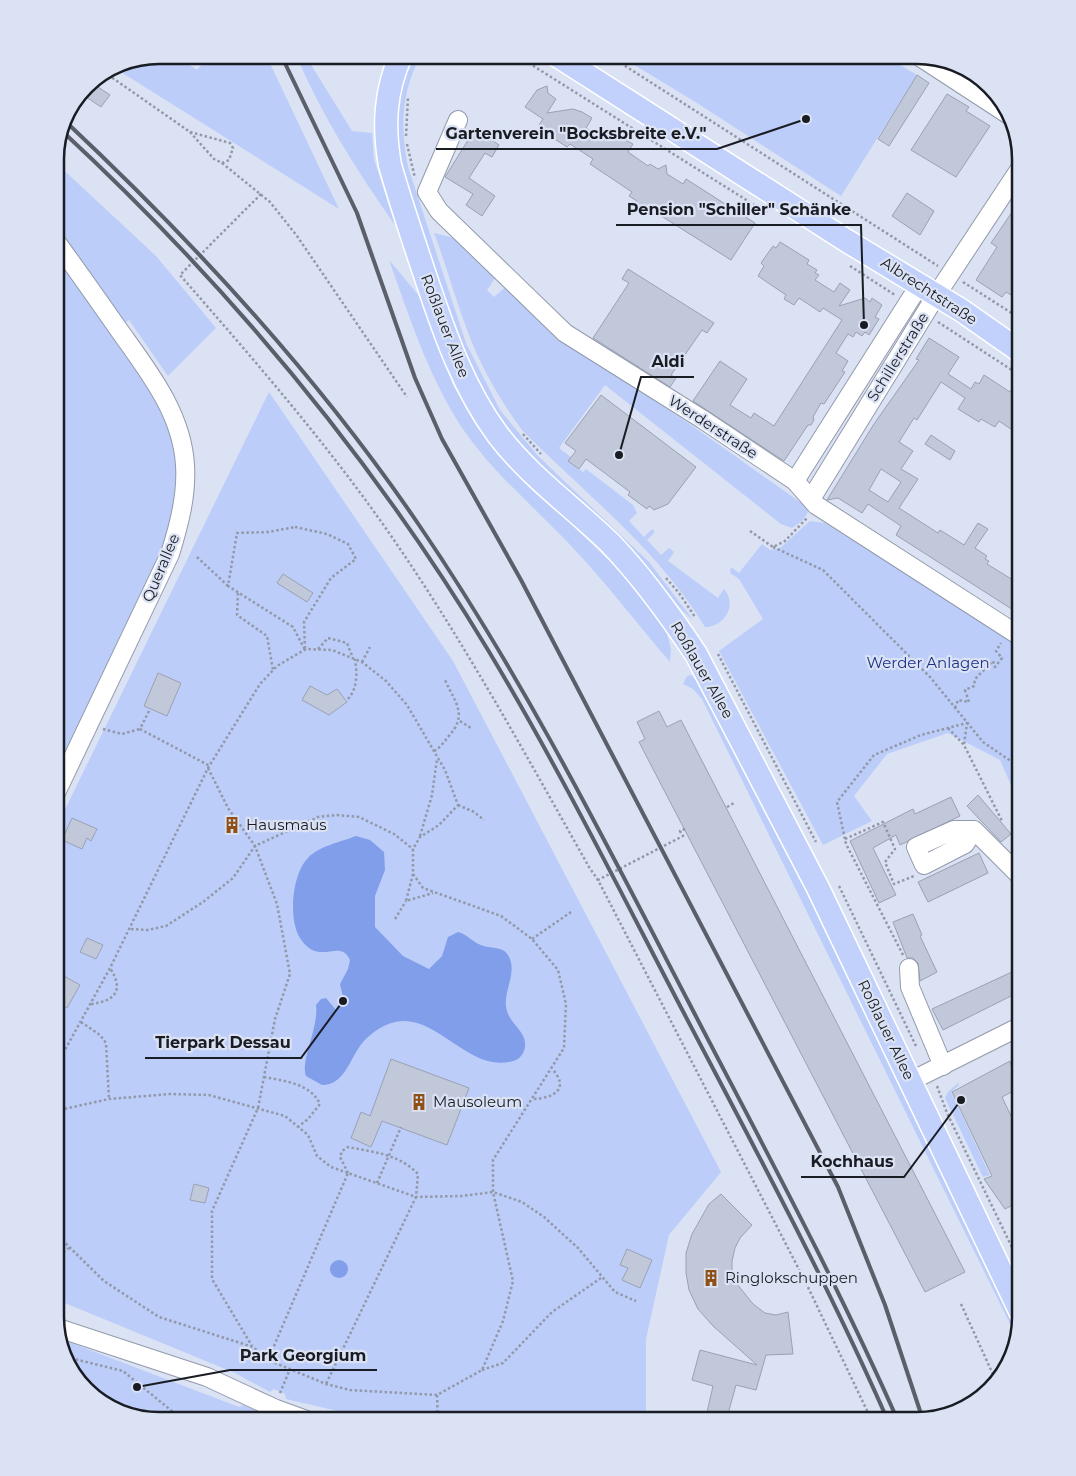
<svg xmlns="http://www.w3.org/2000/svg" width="1076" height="1476" viewBox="0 0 1076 1476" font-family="Montserrat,sans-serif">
  <rect width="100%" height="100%" fill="#dae2f4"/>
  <!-- green -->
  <g fill="#bccdfa">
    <polygon points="159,55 175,55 197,70 210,55 266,55 339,209 113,67 119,63"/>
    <path d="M296,55H305L352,131L372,133L374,159L395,225C357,171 322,116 296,55Z"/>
    <path d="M416,55H421C401,92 400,127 408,167L466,343L500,410L538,456L649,562L693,620C672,603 658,578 639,558C591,508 530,468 493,409C457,353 438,279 418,215C411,191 400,168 398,143C395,113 401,81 416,55Z"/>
    <polygon points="618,55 884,55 917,75 841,196 697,103"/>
    <polygon points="55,162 156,256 216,328 168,376 129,320 121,325 55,234"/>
    <path d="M434,233L454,238L497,275L487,290L494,297L508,285L581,352L688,423L810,509L803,520L792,528L781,524L605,385L559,448L576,461L573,465L583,472L586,469L633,505L637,513L629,521L644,537L652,529L655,532L647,540L661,555L669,548L674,552L668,561L718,598L724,589C738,605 724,627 705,627C658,549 584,493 522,430C500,400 482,369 469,335C456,302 447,267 434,233Z"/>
    <polygon points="55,247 151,384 173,433 180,467 168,541 55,780"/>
    <path d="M389,260L420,297L453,385L474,422L500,456L620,571L649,606L666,630L671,649L670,662C638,625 608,585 574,549C530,502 484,467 451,410C424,363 407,310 389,260Z"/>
    <polygon points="269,392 453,661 721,1172 669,1235 646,1339 646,1421 372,1419 286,1399 285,1394 274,1389 270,1392 235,1373 55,1299 55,830"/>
    <polygon points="810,521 825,523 1021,647 1021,859 1011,843 1019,803 1000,760 948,733 887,754 854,796 872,821 823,845 719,651 763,619 739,579 730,573 731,567 739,573 762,544 770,550 780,548"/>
    <polygon points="691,675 699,683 813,904 1017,1331 1016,1336 702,699 693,689 683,684 687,676"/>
    <polygon points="958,1083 959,1085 951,1092 990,1175 983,1177 945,1098 948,1092"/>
    <polygon points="61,1339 239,1407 243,1405 280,1421 152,1421 107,1407 69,1369"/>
  </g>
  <!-- water -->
  <g fill="#819eeb">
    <path d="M356,836L370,840L384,852L385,870L375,896V927L403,956L429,969L442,956L448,937L458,932C467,934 472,942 481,945C490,949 503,946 508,955C519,973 501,993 507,1011C511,1026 530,1033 524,1051C522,1056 518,1060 513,1061C466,1075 433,1004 386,1025C377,1029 365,1038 360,1046C349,1061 344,1085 322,1085L306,1076C300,1060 319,1028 316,1005L321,999L326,998L336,1010C347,1002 342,995 340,984L348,969L350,960C340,937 319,968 300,938C288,919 292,874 308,858C319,846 341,842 356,836Z"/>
    <circle cx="339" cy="1269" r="9"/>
  </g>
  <!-- building -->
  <g fill="#c0c8da" stroke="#9aa1b3" fill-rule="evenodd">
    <polygon points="917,75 929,83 889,146 878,139"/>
    <polygon points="92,83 110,95 101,107 83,95"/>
    <polygon points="547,86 548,93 556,99 547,113 573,109 582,112 592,118 586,128 605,140 610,133 619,139 625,140 633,144 628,152 648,166 650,164 658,169 666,165 667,174 683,184 686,179 755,223 731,260 647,207 642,214 633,208 637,201 629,196 632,192 590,164 593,159 570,144 567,147 553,138 555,135 539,125 543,119 525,107 537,90"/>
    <polygon points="947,94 969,107 966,111 990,126 956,177 911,150"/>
    <polygon points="475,129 499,145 492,157 485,153 469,178 495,196 482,216 466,205 473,194 445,177"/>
    <polygon points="907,193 934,211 920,235 892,216"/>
    <polygon points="1021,199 1021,301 1006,292 1002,297 976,280 997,247 991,243"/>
    <polygon points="780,242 809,260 807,264 817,270 815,273 819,275 815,280 834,292 840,283 850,290 839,306 865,298 870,302 872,298 882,305 875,317 879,319 869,335 865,332 862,336 856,332 853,337 848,334 836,353 848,361 842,371 845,372 824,404 821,403 813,417 814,420 811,425 808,425 784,461 693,401 720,361 747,379 730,405 751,418 754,413 774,426 842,320 823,308 820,312 799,298 794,305 784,299 786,295 758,276 764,266 761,263 773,246 776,248"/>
    <polygon points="628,269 714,323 707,333 702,330 671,375 676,378 670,387 593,338 629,283 622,279"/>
    <path d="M929,338L959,357L948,374L971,389L975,382L979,384L984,375L1010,392L1012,389L1021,395V436L999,421L995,427L981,419L979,422L958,409L965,398L941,382L917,420L914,418L899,442L913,451L901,469L918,479L899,508L938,533L940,530L964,545L978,523L988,529L975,548L987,556L985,559L989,561L987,564L1021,585V615L896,535L901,526L868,504L862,513L838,498L827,500L874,424L919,360L916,359ZM881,469L901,482L888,502L869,490Z"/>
    <polygon points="601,395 696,467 668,504 654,510 649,506 647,509 628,495 630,492 586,459 579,469 568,461 576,451 565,443"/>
    <polygon points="931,435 955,451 950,460 925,444"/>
    <polygon points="283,574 313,593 307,602 277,583"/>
    <polygon points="158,673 181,683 167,716 144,706"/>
    <polygon points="310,686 327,695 337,689 347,702 329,715 302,700"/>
    <polygon points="659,711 667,727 681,720 965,1272 925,1292 639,742 645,739 637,722"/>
    <polygon points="978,795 1011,834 1001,842 967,806"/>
    <polygon points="951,797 960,816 900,845 896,835 873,848 896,895 879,903 850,841 913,809 915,814"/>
    <polygon points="72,818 97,829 91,841 87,838 82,849 62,840"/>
    <polygon points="979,853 988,873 928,902 918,882"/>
    <polygon points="913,914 922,935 920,936 937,972 920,981 918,963 913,958 907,958 893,922"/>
    <polygon points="87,938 103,945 96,959 80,952"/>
    <polygon points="55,971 80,985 67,1008 55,1001"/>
    <polygon points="1014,971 1021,985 1021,991 943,1030 932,1009"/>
    <polygon points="391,1059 469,1088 447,1145 382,1121 371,1147 351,1138 361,1112 370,1116"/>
    <polygon points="1010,1061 1014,1077 1021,1075 1021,1087 1002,1097 1021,1137 1021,1201 1005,1209 984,1179 992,1176 952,1092"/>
    <polygon points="194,1184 209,1188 205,1203 190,1200"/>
    <polygon points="721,1194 752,1225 740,1238 735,1248 732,1261 732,1273 737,1284 753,1304 765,1313 776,1315 788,1312 793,1354 766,1355 756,1390 736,1385 726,1421 705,1421 713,1386 692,1380 700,1350 757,1365 713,1326 698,1309 689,1290 686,1273 686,1253 692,1234 709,1204"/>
    <polygon points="627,1249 652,1260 640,1288 622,1280 628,1268 620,1265"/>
  </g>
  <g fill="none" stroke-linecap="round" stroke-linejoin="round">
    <!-- minor casing -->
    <g stroke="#929aab" stroke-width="20">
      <g id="minor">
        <polyline points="917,55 1009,115"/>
        <polyline points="458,120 427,192 439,211 565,333 702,419 795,481 816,505 1021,637"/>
        <polyline points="795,481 920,284"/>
        <polyline points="811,499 937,294 1021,167"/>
        <path d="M55,795L170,554C179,525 187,495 185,465C182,413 148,371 119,330C98,300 77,270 55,240"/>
        <polyline points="974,830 965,844 924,865 916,847 954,830 974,830 1021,877"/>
        <polyline points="909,968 910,987 943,1066"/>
        <polyline points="911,1081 1021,1026"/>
        <polyline points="58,1328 207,1377 276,1409 309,1421"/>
      </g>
    </g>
    <!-- major casing -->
    <g stroke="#fff" stroke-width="25">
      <g id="major">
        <path d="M401,55C385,91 383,126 390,165C401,204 414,242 427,281C445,335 464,389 498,435C530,477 573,507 610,543C643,577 670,615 696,654L818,888L1021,1313"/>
        <polyline points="556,55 847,241 961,310 1021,352"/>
      </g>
    </g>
    <!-- path -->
    <g stroke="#9298a6" stroke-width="2.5" stroke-dasharray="2.5 2.5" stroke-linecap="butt">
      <polyline points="516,55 767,213"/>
      <polyline points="608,55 938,266"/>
      <polyline points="419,61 422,55"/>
      <polyline points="104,72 190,132 230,143 233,148 229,160 222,163 214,159 190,132"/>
      <polyline points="406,136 408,97"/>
      <polyline points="407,144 415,178"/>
      <polyline points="222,163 270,202 297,236 407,397"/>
      <path d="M261,194L180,275C255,361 331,448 396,543C467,647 527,757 589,867L598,880"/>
      <polyline points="850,266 895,295"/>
      <polyline points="963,282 1021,319"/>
      <polyline points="938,322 1021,376"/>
      <polyline points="523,434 541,454"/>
      <polygon points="295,527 327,534 348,544 356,559 331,578 304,622 305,650 293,627 228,586 237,533 268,532"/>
      <polyline points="750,531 773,547 785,541 807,518"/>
      <polyline points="773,547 823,570 930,677 983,742 1021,768"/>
      <polyline points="197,557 228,586"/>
      <polyline points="666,578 679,593 695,617"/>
      <polyline points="238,593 237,615 267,636 273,670"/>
      <polyline points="318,649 328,638 347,643 353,658"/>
      <polyline points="718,654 816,842"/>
      <polyline points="362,662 370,647"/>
      <path d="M348,699C358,688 357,672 355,659"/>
      <polyline points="955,708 958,700 969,702 965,690 974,686 975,679 993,661 995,667 1002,658 996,651 1001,643"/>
      <polyline points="149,711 140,729 210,766"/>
      <polyline points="460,721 471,728"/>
      <polyline points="948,728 964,745"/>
      <polyline points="103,729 122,734 140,729"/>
      <path d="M434,751C440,748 444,742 448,737C468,715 456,704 445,680"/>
      <polyline points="208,768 228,808 255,846 277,904 290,974 275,1019 258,1108 212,1211 212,1279 252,1346"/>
      <polyline points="458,805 474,812 484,820"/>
      <polyline points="727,807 734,803"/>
      <polyline points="685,829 680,831 683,836 598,880 806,1283 872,1421"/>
      <polyline points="420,836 432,795 437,759"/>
      <polyline points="845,839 883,822 895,849 885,862 894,884 914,876"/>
      <polyline points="413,874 406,901 433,893"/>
      <polyline points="839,886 916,1046"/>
      <polyline points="395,919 406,901"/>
      <polyline points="131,929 147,930 166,926 203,902 233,878 255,846 318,817 337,815 359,817 394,834 413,849"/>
      <polyline points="532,939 571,912"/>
      <polyline points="903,955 846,844 837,802 874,755 921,735 967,723 964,745 1002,821 1001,822"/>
      <path d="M91,1004C116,1001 124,990 110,968"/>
      <polyline points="81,1022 100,1035 106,1043 109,1099"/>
      <path d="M264,1077C284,1081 310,1083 320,1104L308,1119L298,1127"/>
      <polyline points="937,1086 947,1113 1021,1266"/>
      <path d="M534,1099C553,1098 570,1089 553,1070"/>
      <polyline points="55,1111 109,1099 170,1094 209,1095 285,1116 308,1135 317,1156 331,1167 348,1173"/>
      <path d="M348,1173L340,1157L342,1151L348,1147C373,1152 399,1154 418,1174L416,1197L462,1196L493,1192L522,1202L544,1217L578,1248L615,1292L636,1301"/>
      <polyline points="377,1183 401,1127"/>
      <polyline points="55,1233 104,1281 159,1317 253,1347 268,1360 326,1384 350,1390 437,1395 482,1370 503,1321 513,1281 493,1192 493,1160 564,1048 566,1004 558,970 532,939 501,916 423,888 413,874 413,849 420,837 439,825 458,805 445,770 407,705 386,681 362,662 332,650 306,649 277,666 260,684 208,768 110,968 55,1068"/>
      <polyline points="55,1258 69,1248"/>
      <polyline points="961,1304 996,1381"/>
      <polyline points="66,1357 123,1371 184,1421"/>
      <polyline points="268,1360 348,1173 416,1197 326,1384"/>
      <polyline points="482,1370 503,1363 552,1312 601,1278"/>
      <polyline points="280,1393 290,1369"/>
      <polyline points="437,1395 438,1421"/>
    </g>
    <!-- minor -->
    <use href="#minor" stroke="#fff" stroke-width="18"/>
    <!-- major -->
    <use href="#major" stroke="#c1d1fb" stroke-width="22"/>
    <!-- rail -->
    <g stroke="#5a5f69" stroke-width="4">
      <polyline points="281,55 357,213 415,378 442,439 521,580 838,1187 885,1305 923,1420"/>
      <path d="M64,120C195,243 318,376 419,525C522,676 604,839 688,1001C760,1140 835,1278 898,1421"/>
      <path d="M61,130C227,284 371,456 488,650C556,763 615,881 676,998C749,1138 825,1277 888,1421"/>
    </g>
  </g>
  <!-- icons -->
  <defs>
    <g id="building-bare" transform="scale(1.35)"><path d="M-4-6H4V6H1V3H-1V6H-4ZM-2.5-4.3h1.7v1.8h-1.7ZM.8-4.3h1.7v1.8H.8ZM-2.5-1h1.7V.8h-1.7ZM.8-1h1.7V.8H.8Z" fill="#8f5016" stroke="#dae2f4" stroke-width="2.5" paint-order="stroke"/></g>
  </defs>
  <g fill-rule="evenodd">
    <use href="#building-bare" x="232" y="825"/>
    <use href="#building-bare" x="419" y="1102"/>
    <use href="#building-bare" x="711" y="1278"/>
  </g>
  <g text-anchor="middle" stroke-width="4.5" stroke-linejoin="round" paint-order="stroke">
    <!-- street labels -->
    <g font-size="15" fill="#191c22" stroke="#dae2f4">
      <text transform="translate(929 291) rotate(33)" y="5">Albrechtstraße</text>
      <text transform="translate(445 326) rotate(69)" y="5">Roßlauer Allee</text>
      <text transform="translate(898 357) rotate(-58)" y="5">Schillerstraße</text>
      <text transform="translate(713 427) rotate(33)" y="5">Werderstraße</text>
      <text transform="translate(161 568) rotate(-67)" y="5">Querallee</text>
      <text transform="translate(702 670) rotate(60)" y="5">Roßlauer Allee</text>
      <text transform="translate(886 1030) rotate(64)" y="5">Roßlauer Allee</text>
    </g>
    <!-- park labels -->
    <g font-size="15" fill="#1d3189" stroke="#dae2f4">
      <text x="928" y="668">Werder Anlagen</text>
    </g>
    <!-- poi labels -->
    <g font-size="15" fill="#191c22" stroke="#dae2f4" text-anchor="start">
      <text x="246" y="830">Hausmaus</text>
      <text x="433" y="1107">Mausoleum</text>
      <text x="725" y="1283">Ringlokschuppen</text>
    </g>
  </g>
  <!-- crop -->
  <path d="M0 0H1076V1476H0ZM159 64H917A95 95 0 0 1 1012 159V1317A95 95 0 0 1 917 1412H159A95 95 0 0 1 64 1317V159A95 95 0 0 1 159 64Z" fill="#dae2f4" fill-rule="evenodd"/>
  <path fill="none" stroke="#191c22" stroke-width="2.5" d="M159 64H917A95 95 0 0 1 1012 159V1317A95 95 0 0 1 917 1412H159A95 95 0 0 1 64 1317V159A95 95 0 0 1 159 64Z"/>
  <!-- callouts -->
  <path fill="none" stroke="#191c22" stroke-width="2" d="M806 119L717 149H436M864 325L861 225H616M619 455L641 377H694M343 1001L301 1058H145M961 1100L904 1177H801M137 1387L230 1370H377"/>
  <g fill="#191c22" stroke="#dae2f4" stroke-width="2">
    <circle cx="806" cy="119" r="5"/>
    <circle cx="864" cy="325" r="5"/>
    <circle cx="619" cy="455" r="5"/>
    <circle cx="343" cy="1001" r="5"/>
    <circle cx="961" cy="1100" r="5"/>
    <circle cx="137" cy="1387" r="5"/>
  </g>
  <g font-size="16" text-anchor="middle" font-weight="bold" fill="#191c22" stroke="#dae2f4" stroke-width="4.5" stroke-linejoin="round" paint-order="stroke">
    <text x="576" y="139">Gartenverein "Bocksbreite e.V."</text>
    <text x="739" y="215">Pension "Schiller" Schänke</text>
    <text x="668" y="367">Aldi</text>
    <text x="223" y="1048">Tierpark Dessau</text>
    <text x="852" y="1167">Kochhaus</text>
    <text x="303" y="1361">Park Georgium</text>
  </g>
</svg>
